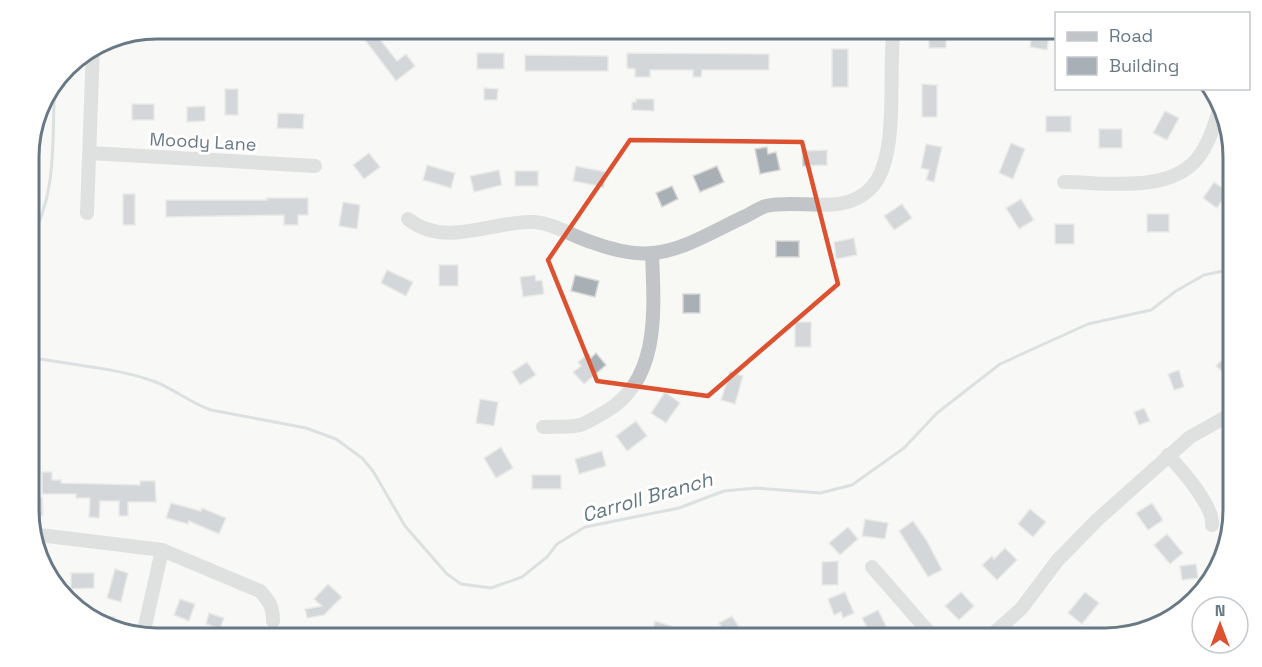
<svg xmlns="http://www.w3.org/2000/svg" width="1262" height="667" viewBox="0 0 1262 667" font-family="'Space Grotesk',sans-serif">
  <rect width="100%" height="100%" fill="#f8f8f5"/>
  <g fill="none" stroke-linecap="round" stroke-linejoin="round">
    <!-- stream -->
    <g stroke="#b8c5c8" stroke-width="3">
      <path d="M29,244C59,189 51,142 55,83"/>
      <path d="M29,357C70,365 113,367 153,381C173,388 190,403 211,410L306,428L336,439L362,458L373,471L405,526L447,574L461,584L491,588L522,577L547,557L557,544L585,527L679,508L724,491L756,488L820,493L852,485L904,448L937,413L1000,364L1088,324L1151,310L1176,291L1204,275L1233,269"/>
    </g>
  </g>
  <!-- building -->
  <g fill="#a8b0b6" stroke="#d9d9d7" stroke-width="1.5">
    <polygon points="371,28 397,61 406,54 415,66 396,81 362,36"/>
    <rect x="929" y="28" width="17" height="20"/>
    <polygon points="1032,33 1049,36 1047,50 1030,47"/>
    <rect x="832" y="49" width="16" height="38"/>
    <rect x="477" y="53" width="27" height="16"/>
    <polygon points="627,53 769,54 769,70 702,70 701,77 693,77 693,70 650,70 650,77 635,77 635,69 627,68"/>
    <polygon points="525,55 608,56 608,71 525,71"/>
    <polygon points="922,84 937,85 937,117 922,117"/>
    <polygon points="484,88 498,89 497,100 484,100"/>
    <rect x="225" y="89" width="13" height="26"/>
    <polygon points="636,99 654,99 654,111 632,110 632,102 636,102"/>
    <rect x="132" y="104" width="22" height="16"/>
    <polygon points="205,106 205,121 187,122 187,107"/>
    <polygon points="1165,111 1179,118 1167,140 1153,133"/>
    <polygon points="278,113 304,114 303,129 277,128"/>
    <rect x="1046" y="116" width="25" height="16"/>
    <rect x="1099" y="129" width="23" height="19"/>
    <polygon points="1011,143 1025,149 1013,179 999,173"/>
    <polygon points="926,144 942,147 934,182 926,180 929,170 921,168"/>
    <polygon points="767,147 768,154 776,152 780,170 760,174 755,149"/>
    <polygon points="827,150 827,165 803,166 802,151"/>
    <polygon points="369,153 380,167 364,179 353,165"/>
    <polygon points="427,165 455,173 451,188 423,180"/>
    <polygon points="576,166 606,172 603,187 573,181"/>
    <polygon points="717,166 724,182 700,192 693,176"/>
    <polygon points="499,170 502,185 474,192 470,176"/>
    <rect x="515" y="171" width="23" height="15"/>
    <polygon points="1214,182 1228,192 1217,208 1203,198"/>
    <polygon points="672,186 678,199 662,207 656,193"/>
    <rect x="123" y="194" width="12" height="31"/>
    <polygon points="267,198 308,198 308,215 298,215 298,225 284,225 284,215 166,217 166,200 267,200"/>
    <polygon points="1021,199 1034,220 1019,229 1006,208"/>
    <polygon points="343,202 360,205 357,229 339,226"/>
    <polygon points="902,204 912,218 894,230 884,216"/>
    <rect x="1147" y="214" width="22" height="18"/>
    <rect x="1055" y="224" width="19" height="20"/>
    <polygon points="854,238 857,255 836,259 834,242"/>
    <rect x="776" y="241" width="23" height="16"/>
    <rect x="439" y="265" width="19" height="21"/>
    <polygon points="387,270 413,282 406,296 381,283"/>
    <polygon points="535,275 536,281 542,280 544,294 523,297 520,277"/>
    <polygon points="575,275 599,281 595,297 571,291"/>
    <rect x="683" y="294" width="17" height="19"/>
    <rect x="795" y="322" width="16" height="25"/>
    <polygon points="1233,348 1233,381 1216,366"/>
    <polygon points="596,353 606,365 584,384 573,372 581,366 578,362 588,354 591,358"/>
    <polygon points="527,362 536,375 520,385 512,372"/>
    <polygon points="1179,370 1184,387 1174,390 1168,374"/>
    <polygon points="730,372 743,376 735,404 721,400"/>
    <polygon points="665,392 680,403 666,423 651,413"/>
    <polygon points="480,399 498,402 494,426 476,423"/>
    <polygon points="1144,408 1150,421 1139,425 1134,412"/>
    <polygon points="636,421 647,436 627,451 616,436"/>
    <polygon points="501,447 513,468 496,478 484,458"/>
    <polygon points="602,451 606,466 579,474 575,459"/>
    <polygon points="42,472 52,472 52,480 61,480 61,483 140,485 140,481 155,481 156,502 128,502 128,516 119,516 119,501 100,501 99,518 89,517 90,498 76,498 76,494 42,494"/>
    <rect x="532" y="475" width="29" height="14"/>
    <polygon points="42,497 43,515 33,516 32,498"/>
    <polygon points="171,503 201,511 202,508 226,518 219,534 189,521 188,524 166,518"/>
    <polygon points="1152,503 1163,520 1148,530 1136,513"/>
    <polygon points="1030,509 1046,522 1033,537 1018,524"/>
    <polygon points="865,519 888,523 885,539 862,536"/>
    <polygon points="913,521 927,541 942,570 928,577 899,531"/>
    <polygon points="848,527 858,539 840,555 829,543"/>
    <polygon points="1167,534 1183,553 1170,564 1154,545"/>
    <polygon points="1005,548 1017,560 997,580 982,565 992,556 994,559"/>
    <polygon points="838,561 838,585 822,585 822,562"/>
    <polygon points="1196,564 1198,578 1182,580 1180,566"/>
    <polygon points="115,569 128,573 121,602 107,598"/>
    <polygon points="71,573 94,573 94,588 71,589"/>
    <polygon points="328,584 342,597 324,615 307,618 305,609 322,606 314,599"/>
    <polygon points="845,592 854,613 843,618 841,612 834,615 828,599"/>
    <polygon points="961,592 974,606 959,620 945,606"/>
    <polygon points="1085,592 1099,603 1082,624 1068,613"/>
    <polygon points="180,599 195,604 189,621 174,615"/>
    <polygon points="878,610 886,626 871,634 862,618"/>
    <polygon points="209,613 224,618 220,629 206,624"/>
    <polygon points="102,616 115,617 113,628 100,625"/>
    <polygon points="732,616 741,630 728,638 719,623"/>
    <polygon points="655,621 671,626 668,638 651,638"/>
    <polygon points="184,628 209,637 209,638 180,638"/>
  </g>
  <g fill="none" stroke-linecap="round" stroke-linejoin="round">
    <!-- minor -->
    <g stroke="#c1c5c8" stroke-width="14">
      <polyline points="90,153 315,166"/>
      <path d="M1064,182C1104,182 1168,194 1197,159C1209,144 1214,126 1220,108"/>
      <polyline points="87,213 93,47"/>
      <path d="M408,219C446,249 492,220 535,222C556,224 572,236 591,242C610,249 633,255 653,253C685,250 717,229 746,216C752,213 759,208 766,206C799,198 844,217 871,188C901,157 887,70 894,28"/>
      <path d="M543,427C555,426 569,428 580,425C588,423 597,416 605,412C661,380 654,309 652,253"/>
      <path d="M1168,455C1181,469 1214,506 1212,525"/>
      <path d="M32,534L162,550L260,591C269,601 273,606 273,621"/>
      <polyline points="872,567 934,638"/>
      <polyline points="143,635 162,550"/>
      <polyline points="988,638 1021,609 1057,561 1097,520 1190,437 1233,413"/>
    </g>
  </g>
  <!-- marked area -->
  <path d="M0 0H1262V667H0ZM630,140L802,142L838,284L708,396L597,381L548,260Z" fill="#f8f8f5" fill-opacity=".55" fill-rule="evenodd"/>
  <path fill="none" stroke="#dc5231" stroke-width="4.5" stroke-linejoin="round" d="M630,140L802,142L838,284L708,396L597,381L548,260Z"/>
  <g text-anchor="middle" stroke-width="6" stroke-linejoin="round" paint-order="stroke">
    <!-- street labels -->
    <g font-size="18" fill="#687985" stroke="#fff">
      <text transform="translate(203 142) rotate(3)" y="6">Moody Lane</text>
    </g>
    <!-- water labels -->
    <g font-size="20" font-style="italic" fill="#637a80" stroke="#fff">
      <text transform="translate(647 497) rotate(-16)" y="7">Carroll Branch</text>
    </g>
  </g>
  <!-- crop -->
  <path d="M0 0H1262V667H0ZM157 39H1105A118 118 0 0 1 1223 157V510A118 118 0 0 1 1105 628H157A118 118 0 0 1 39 510V157A118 118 0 0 1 157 39Z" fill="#fff" fill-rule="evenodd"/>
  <path fill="none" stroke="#687985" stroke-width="3" d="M157 39H1105A118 118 0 0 1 1223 157V510A118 118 0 0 1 1105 628H157A118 118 0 0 1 39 510V157A118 118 0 0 1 157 39Z"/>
  <!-- legend -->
  <rect x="1055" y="12" width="195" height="78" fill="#ffffff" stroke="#c3c9ce" stroke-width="1.5"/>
  <rect x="1067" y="32" width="30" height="9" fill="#c1c5c8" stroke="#c3c9ce" stroke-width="1.5"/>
  <text x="1109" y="42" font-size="18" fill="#687985">Road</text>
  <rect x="1067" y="57" width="30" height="18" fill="#a8b0b6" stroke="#c3c9ce" stroke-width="1.5"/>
  <text x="1109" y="72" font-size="18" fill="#687985">Building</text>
  <!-- north arrow -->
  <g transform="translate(1220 625)"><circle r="28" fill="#ffffff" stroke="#c3c9ce" stroke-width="1.5"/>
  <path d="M0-4.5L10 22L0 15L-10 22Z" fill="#dc5231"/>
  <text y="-9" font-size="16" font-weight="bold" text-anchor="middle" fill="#687985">N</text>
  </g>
</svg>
